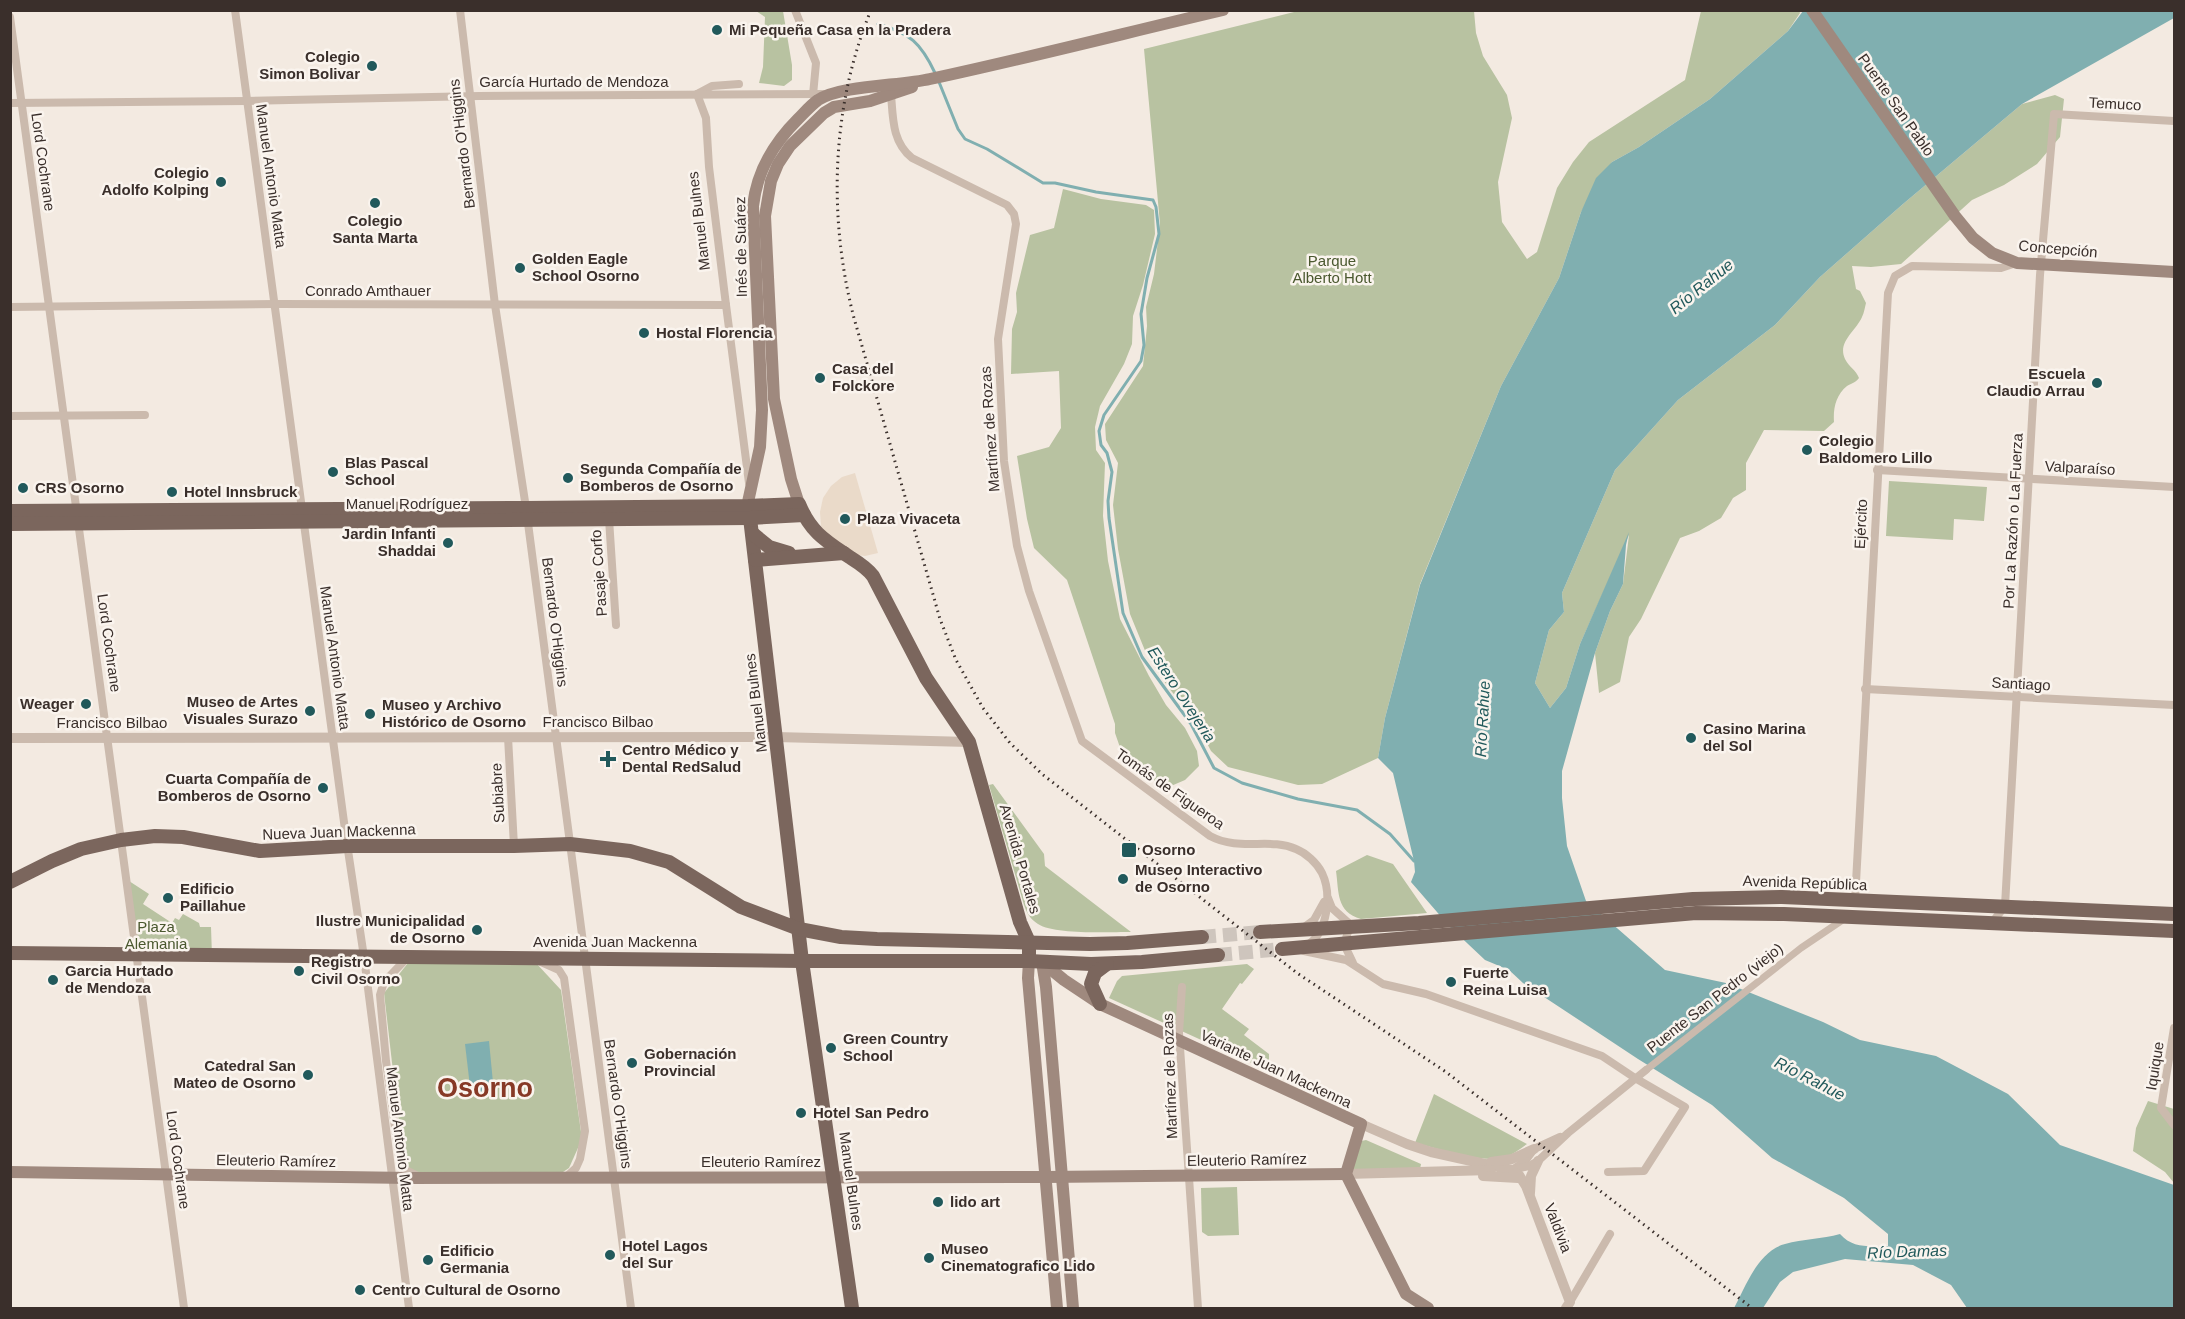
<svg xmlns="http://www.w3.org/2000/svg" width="2185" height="1319" viewBox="0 0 2185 1319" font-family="Arial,sans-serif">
  <rect width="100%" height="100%" fill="#f3eae1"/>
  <!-- green -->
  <g fill="#b8c2a1">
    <polygon points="1799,10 1800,13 1788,31 1710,99 1639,147 1612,162 1581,212 1559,278 1501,386 1420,584 1385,718 1378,758 1322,784 1298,785 1228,767 1211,751 1195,720 1168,687 1146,653 1130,614 1118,549 1113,505 1118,463 1106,440 1105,424 1143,366 1147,326 1146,307 1154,274 1160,224 1144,49 1298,11 1474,11 1476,33 1483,56 1507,95 1512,118 1498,182 1502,222 1527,259 1537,252 1557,188 1573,162 1589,142 1685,80 1701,11"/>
    <polygon points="756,11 783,11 792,65 792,80 784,86 759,83 763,67 765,17"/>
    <path d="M2055,95L2064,99L2060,137L2037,164L2004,185L1972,200L1901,264L1871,267L1852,266L1856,289L1860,291L1866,303C1865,307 1864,313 1862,317C1856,331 1837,342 1845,359C1849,367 1856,370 1859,378C1855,383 1852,383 1847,386C1836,395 1833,408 1834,422L1824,431L1764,430L1746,463V490L1733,498L1721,518L1699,531L1680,538L1641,619L1629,637L1620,682L1599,693L1595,653L1610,611L1623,584L1629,535L1580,644L1566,688L1550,708L1535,683L1549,630L1564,612L1562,593L1615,470L1678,400L1775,325L1820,277L1903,204L2022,104Z"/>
    <polygon points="1063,189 1101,199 1146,205 1154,210 1155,234 1143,285 1133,316 1132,344 1124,364 1100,406 1095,427 1096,450 1105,463 1103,516 1108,561 1120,619 1149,676 1166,705 1185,728 1197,751 1199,766 1185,780 1171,786 1155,781 1123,756 1115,733 1115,724 1067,580 1034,548 1027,519 1017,456 1049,447 1061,428 1059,371 1011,374 1012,329 1017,312 1016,293 1030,235 1054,228"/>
    <polygon points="1889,481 1987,487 1984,521 1954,519 1953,540 1886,536"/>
    <path d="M993,784L1044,854L1045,866L1131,932C1109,932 1055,935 1038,924C1030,919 1027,913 1024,905L989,785Z"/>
    <path d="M1367,855L1393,864L1427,913L1361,919C1336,912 1339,892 1336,871Z"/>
    <polygon points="129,881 149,894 143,904 172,923 175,918 179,920 183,914 199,923 200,927 211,927 212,956 138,955"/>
    <polygon points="408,963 536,963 561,990 582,1139 569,1168 563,1172 419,1175 407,1167 403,1158 384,993"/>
    <polygon points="1247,964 1254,969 1242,984 1240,983 1222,1009 1249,1029 1244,1035 1269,1054 1269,1062 1265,1069 1109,998 1117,981 1122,976"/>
    <path d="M1434,1094L1527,1144C1520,1149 1514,1154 1506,1157C1481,1164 1441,1149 1415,1143Z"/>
    <polygon points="2148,1101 2174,1109 2174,1183 2165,1172 2133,1151 2136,1128"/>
    <polygon points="1366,1140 1421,1164 1420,1169 1352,1170 1357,1142"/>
    <polygon points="1237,1187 1239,1235 1208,1236 1202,1232 1201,1188"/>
  </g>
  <!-- plaza -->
  <polygon fill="#eadac9" points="855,473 878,553 865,556 850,554 827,538 821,526 820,512 823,498 831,486 842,477"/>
  <!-- water -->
  <g fill="#80afb0">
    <path d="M1803,11H2174V18L2022,104L1903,204L1820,277L1775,325L1678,400L1615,470L1562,593L1564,612L1549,630L1535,683L1550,708L1566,688L1580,644L1629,532L1626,545L1623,584L1610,611L1595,653L1562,771V798L1567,846L1586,901L1665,970L1726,983L1823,1022L1860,1040L1936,1056L2008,1094L2060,1145L2174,1185V1308H1967L1951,1285L1913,1265L1845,1259L1793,1272L1780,1282L1763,1308H1734C1746,1286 1758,1251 1785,1244C1803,1239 1822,1239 1840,1234C1853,1249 1870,1246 1888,1246V1234L1844,1198L1772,1158L1712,1105L1638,1059L1523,983L1509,970L1485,960L1450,927L1411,882L1415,872L1414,861L1393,773L1378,758L1385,718L1420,585L1501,386L1559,278L1581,212L1596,178L1612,162L1639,147L1710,99L1788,31Z"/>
    <polygon points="489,1041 494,1093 471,1095 465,1044"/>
  </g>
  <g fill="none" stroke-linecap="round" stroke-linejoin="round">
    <!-- stream -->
    <g stroke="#80afb0" stroke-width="3">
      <path d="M878,24C910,33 921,43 935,73"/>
      <polyline points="939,82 958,129 965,139 987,149 1043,183 1055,183 1096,192 1153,200 1156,207 1159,234 1147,278 1141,314 1144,345 1141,361 1104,415 1099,431 1101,445 1107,453 1112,472 1108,501 1109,518 1123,613 1142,657 1191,724 1214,768 1242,783 1298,799 1357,810 1390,834 1414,861"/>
    </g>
    <!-- primary-tunnel -->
    <g stroke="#cec5bd" stroke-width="14" stroke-dasharray="14 7" stroke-linecap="butt">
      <polyline points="1202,937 1260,932"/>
      <polyline points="1218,955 1282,949"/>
    </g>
    <!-- pedestrian -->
    <polyline stroke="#cbbaad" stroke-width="7" points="1646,1070 1801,948 1844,919"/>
    <!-- minor -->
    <g stroke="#cbbaad" stroke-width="8">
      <polyline points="235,10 346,837 364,957 409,1308"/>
      <polyline points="460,10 495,305 526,508 631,1308"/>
      <polyline points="795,10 816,63 813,95"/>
      <polyline points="10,17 184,1308"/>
      <polyline points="697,94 706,118 709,167 726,305 749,483"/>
      <polyline points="697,94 712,86 739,84"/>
      <path d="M891,94C893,118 892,142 912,158L1007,205L1014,214L1016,224L998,339L1004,461L1017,546L1029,591L1082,741L1210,836C1240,852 1269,837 1296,849C1306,853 1317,863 1322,873C1332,894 1328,933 1307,945"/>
      <polyline points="10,103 247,101 479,96 824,94"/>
      <polyline points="10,307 275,304 726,305"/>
      <polyline points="10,416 145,415"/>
      <polyline points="1877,470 2174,487"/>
      <polyline points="609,519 616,625"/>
      <polyline points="1865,689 2174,705"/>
      <polyline points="508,737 514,846"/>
      <polyline points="1328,898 1332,908 1353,927 1348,932 1344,944 1353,963"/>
      <polyline points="1855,901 1888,293 1895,276 1912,266 2001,268 2016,263"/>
      <polyline points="1991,924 2005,906 2040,275 2054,114 2174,121"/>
      <polyline points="1303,928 1314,920 1324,902"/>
      <polyline points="1304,951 1346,960 1383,984 1426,994 1602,1056 1635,1078 1685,1107 1644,1171 1608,1172"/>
      <polyline points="408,957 384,982 380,995 386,1061 399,1157 404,1169 418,1176"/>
      <polyline points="539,961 559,970 564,978 585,1131 580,1159 576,1168 565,1178"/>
      <polyline points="1182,987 1179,1033 1198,1308"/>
      <polyline points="2174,1028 2161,1108 2174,1125"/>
      <polyline points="1515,1168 1525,1161 1534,1149 1560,1137"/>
      <polyline points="1512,1170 1529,1166 1538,1161 1568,1133 1646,1070"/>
      <polyline points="1570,1302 1610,1234"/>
    </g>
    <!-- tertiary -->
    <g stroke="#cbbaad" stroke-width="10">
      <polyline points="10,738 776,737 969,742"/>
      <polyline points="1361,1124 1407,1144 1431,1152 1512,1170 1519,1175 1526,1186 1570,1302 1566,1308"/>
      <polyline points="1491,1162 1512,1159 1534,1149"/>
      <polyline points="1346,1174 1491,1170"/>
      <polyline points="1483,1176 1518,1178"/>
      <polyline points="1530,1193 1531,1176 1538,1161"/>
    </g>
    <!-- secondary -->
    <g stroke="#9f897e" stroke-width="12">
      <polyline points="1812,10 1955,216 1973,238 1992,253 2017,263 2174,272"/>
      <polyline points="799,504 791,479 774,399 765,216 771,181 778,164 790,146 824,113 834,107 870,101 912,87"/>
      <path d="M749,514L748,502L760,447L762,410L753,206C757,171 773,144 798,119C804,113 811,105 818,100C842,85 900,86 930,79C1028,58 1125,33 1223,10"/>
      <polyline points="1029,961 1028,978 1057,1308"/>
      <polyline points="1042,962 1064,980 1100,1004 1361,1124 1346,1174 1406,1294 1428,1308"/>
      <polyline points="1042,962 1046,987 1073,1308"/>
      <polyline points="10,1172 410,1178 1045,1177 1346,1174"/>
    </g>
    <!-- primary -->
    <g stroke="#7b665d" stroke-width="14">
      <path d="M10,511L526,508L748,506L799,504C811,533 826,541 851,558C859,563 867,568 873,576L926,678L969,742L1020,922L1029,942V961"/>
      <polyline points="750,518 802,961 852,1308"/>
      <polyline points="10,524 750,518 804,515"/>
      <polyline points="752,533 769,547 789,553"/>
      <polyline points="755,560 844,553"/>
      <polyline points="10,882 52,861 81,849 121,840 155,836 183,837 260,851 347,846 514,846 570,844 630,851 669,862 741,907 799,929 841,937 877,939 1090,944 1127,943 1202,937"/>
      <polyline points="1260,932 1419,923 1693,899 1782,897 2174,914"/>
      <polyline points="1282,949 1696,913 1784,914 2174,931"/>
      <polyline points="10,953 802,961 1029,961 1091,964 1142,962 1218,955"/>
      <polyline points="1100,1004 1091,984 1095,973 1107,964"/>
    </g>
    <!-- rail -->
    <path stroke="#3a2f2b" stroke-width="3" stroke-dasharray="1.5 4.5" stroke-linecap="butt" d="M871,10C831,107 828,218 854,318L940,619L956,660L983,708L1010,743L1042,774L1297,973L1446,1072L1752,1308"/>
  </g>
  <!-- markers -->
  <g fill="#21595b" stroke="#faf4ee" stroke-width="2">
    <circle cx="717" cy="30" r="6"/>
    <circle cx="372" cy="66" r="6"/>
    <circle cx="221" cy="182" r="6"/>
    <circle cx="375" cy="203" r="6"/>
    <circle cx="520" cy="268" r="6"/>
    <circle cx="644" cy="333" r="6"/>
    <circle cx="820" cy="378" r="6"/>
    <circle cx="2097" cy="383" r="6"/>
    <circle cx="1807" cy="450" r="6"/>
    <circle cx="333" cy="472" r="6"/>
    <circle cx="568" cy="478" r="6"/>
    <circle cx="23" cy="488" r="6"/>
    <circle cx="172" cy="492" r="6"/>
    <circle cx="845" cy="519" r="6"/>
    <circle cx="448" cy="543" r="6"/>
    <circle cx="86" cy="704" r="6"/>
    <circle cx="310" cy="711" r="6"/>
    <circle cx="370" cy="714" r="6"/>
    <circle cx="1691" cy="738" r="6"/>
    <path d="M605 750h6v6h6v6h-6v6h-6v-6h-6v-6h6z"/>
    <circle cx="323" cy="788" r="6"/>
    <rect x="1121" y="842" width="16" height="16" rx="3"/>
    <circle cx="1123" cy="879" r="6"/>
    <circle cx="168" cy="898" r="6"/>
    <circle cx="477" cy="930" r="6"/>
    <circle cx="299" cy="971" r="6"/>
    <circle cx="53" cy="980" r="6"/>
    <circle cx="1451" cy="982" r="6"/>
    <circle cx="831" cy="1048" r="6"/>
    <circle cx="632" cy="1063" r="6"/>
    <circle cx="308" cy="1075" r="6"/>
    <circle cx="801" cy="1113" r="6"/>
    <circle cx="938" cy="1202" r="6"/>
    <circle cx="610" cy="1255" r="6"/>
    <circle cx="929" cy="1258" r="6"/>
    <circle cx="428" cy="1260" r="6"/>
    <circle cx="360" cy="1290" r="6"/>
  </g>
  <g text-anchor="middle" stroke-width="5" stroke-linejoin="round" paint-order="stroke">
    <!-- poi labels -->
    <g font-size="15" font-weight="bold" fill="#3a2f2b" stroke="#faf4ee" text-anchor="start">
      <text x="729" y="35">Mi Pequeña Casa en la Pradera</text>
      <text x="360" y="62" text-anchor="end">Colegio<tspan x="360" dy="17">Simon Bolivar</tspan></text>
      <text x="209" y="178" text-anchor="end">Colegio<tspan x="209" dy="17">Adolfo Kolping</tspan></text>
      <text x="375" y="226" text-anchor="middle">Colegio<tspan x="375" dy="17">Santa Marta</tspan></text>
      <text x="532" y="264">Golden Eagle<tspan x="532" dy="17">School Osorno</tspan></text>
      <text x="656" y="338">Hostal Florencia</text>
      <text x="832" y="374">Casa del<tspan x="832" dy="17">Folckore</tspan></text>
      <text x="2085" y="379" text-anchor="end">Escuela<tspan x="2085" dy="17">Claudio Arrau</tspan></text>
      <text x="1819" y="446">Colegio<tspan x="1819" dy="17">Baldomero Lillo</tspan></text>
      <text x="345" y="468">Blas Pascal<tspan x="345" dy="17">School</tspan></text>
      <text x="580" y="474">Segunda Compañía de<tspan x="580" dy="17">Bomberos de Osorno</tspan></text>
      <text x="35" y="493">CRS Osorno</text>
      <text x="184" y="497">Hotel Innsbruck</text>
      <text x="857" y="524">Plaza Vivaceta</text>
      <text x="436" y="539" text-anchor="end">Jardin Infanti<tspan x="436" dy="17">Shaddai</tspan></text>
      <text x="298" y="707" text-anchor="end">Museo de Artes<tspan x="298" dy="17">Visuales Surazo</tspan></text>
      <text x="74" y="709" text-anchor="end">Weager</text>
      <text x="382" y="710">Museo y Archivo<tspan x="382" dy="17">Histórico de Osorno</tspan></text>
      <text x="1703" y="734">Casino Marina<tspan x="1703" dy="17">del Sol</tspan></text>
      <text x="622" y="755">Centro Médico y<tspan x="622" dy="17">Dental RedSalud</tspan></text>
      <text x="311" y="784" text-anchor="end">Cuarta Compañía de<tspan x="311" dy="17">Bomberos de Osorno</tspan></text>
      <text x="1142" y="855">Osorno</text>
      <text x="1135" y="875">Museo Interactivo<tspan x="1135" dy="17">de Osorno</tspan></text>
      <text x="180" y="894">Edificio<tspan x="180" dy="17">Paillahue</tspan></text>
      <text x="465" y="926" text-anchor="end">Ilustre Municipalidad<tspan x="465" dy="17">de Osorno</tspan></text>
      <text x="311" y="967">Registro<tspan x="311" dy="17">Civil Osorno</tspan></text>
      <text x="65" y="976">Garcia Hurtado<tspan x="65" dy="17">de Mendoza</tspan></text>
      <text x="1463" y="978">Fuerte<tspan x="1463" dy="17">Reina Luisa</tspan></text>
      <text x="843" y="1044">Green Country<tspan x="843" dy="17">School</tspan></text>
      <text x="644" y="1059">Gobernación<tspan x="644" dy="17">Provincial</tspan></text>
      <text x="296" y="1071" text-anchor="end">Catedral San<tspan x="296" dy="17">Mateo de Osorno</tspan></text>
      <text x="813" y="1118">Hotel San Pedro</text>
      <text x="950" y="1207">lido art</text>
      <text x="622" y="1251">Hotel Lagos<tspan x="622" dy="17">del Sur</tspan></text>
      <text x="941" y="1254">Museo<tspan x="941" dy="17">Cinematografico Lido</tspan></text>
      <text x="440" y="1256">Edificio<tspan x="440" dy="17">Germania</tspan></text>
      <text x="372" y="1295">Centro Cultural de Osorno</text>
    </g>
    <!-- street labels -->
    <g font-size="15" fill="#3a2f2b" stroke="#faf4ee">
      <text x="574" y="87">García Hurtado de Mendoza</text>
      <text transform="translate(2115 104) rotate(3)" y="5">Temuco</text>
      <text transform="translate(1896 105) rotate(55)" y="5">Puente San Pablo</text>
      <text transform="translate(462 144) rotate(-97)" y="5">Bernardo O'Higgins</text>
      <text transform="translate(43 162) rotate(82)" y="5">Lord Cochrane</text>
      <text transform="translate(271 176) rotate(82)" y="5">Manuel Antonio Matta</text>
      <text transform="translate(699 221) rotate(-97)" y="5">Manuel Bulnes</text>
      <text transform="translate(741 247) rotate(-91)" y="5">Inés de Suárez</text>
      <text transform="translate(2058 249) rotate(5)" y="5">Concepción</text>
      <text x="368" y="296">Conrado Amthauer</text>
      <text transform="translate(990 429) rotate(-94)" y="5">Martínez de Rozas</text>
      <text transform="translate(2080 468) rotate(3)" y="5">Valparaíso</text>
      <text x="407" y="509">Manuel Rodríguez</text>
      <text transform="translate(2013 521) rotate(-87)" y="5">Por La Razón o La Fuerza</text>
      <text transform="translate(1861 524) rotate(-87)" y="5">Ejército</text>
      <text transform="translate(599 573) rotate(-94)" y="5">Pasaje Corfo</text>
      <text transform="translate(555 622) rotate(83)" y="5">Bernardo O'Higgins</text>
      <text transform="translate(109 643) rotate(82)" y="5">Lord Cochrane</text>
      <text transform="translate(335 658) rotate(82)" y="5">Manuel Antonio Matta</text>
      <text transform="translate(2021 684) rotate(3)" y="5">Santiago</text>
      <text transform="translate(756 703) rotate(-97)" y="5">Manuel Bulnes</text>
      <text x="598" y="727">Francisco Bilbao</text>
      <text x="112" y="728">Francisco Bilbao</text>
      <text transform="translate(1170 789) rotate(35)" y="5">Tomás de Figueroa</text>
      <text transform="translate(498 793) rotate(-93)" y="5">Subiabre</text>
      <text transform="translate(339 832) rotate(-2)" y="5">Nueva Juan Mackenna</text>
      <text transform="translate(1020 859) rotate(74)" y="5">Avenida Portales</text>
      <text transform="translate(1805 883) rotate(2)" y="5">Avenida República</text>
      <text x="615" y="947">Avenida Juan Mackenna</text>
      <text transform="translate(1715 998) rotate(-38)" y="5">Puente San Pedro (viejo)</text>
      <text transform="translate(2155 1066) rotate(-81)" y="5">Iquique</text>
      <text transform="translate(1276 1069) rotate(25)" y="5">Variante Juan Mackenna</text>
      <text transform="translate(1170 1076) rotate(-92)" y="5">Martínez de Rozas</text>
      <text transform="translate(618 1104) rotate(82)" y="5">Bernardo O'Higgins</text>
      <text transform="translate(400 1139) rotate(83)" y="5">Manuel Antonio Matta</text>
      <text transform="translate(178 1160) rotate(82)" y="5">Lord Cochrane</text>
      <text transform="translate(1247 1160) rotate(-1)" y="5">Eleuterio Ramírez</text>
      <text transform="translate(276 1161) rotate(1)" y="5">Eleuterio Ramírez</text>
      <text x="761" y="1167">Eleuterio Ramírez</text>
      <text transform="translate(851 1181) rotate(82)" y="5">Manuel Bulnes</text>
      <text transform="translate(1558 1228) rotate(69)" y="5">Valdivia</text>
    </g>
    <!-- park labels -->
    <g font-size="15" fill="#4a582f" stroke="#faf4ee">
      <text x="1332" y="266">Parque<tspan x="1332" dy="17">Alberto Hott</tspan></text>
      <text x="156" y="932">Plaza<tspan x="156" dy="17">Alemania</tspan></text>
    </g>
    <!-- water labels -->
    <g font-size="16" font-style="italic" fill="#21595b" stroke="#faf4ee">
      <text transform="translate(1701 286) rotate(-39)" y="6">Río Rahue</text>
      <text transform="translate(1182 694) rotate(57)" y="6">Estero Ovejeria</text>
      <text transform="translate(1482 719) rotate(-87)" y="6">Río Rahue</text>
      <text transform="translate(1810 1078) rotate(27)" y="6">Río Rahue</text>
      <text transform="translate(1907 1251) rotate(-2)" y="6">Río Damas</text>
    </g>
    <!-- town labels -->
    <g font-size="27" font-weight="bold" fill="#873926" stroke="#faf4ee">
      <text x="485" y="1097">Osorno</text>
    </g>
  </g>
  <!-- border -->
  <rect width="2185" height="1319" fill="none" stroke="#3a2f2b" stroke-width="24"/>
</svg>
